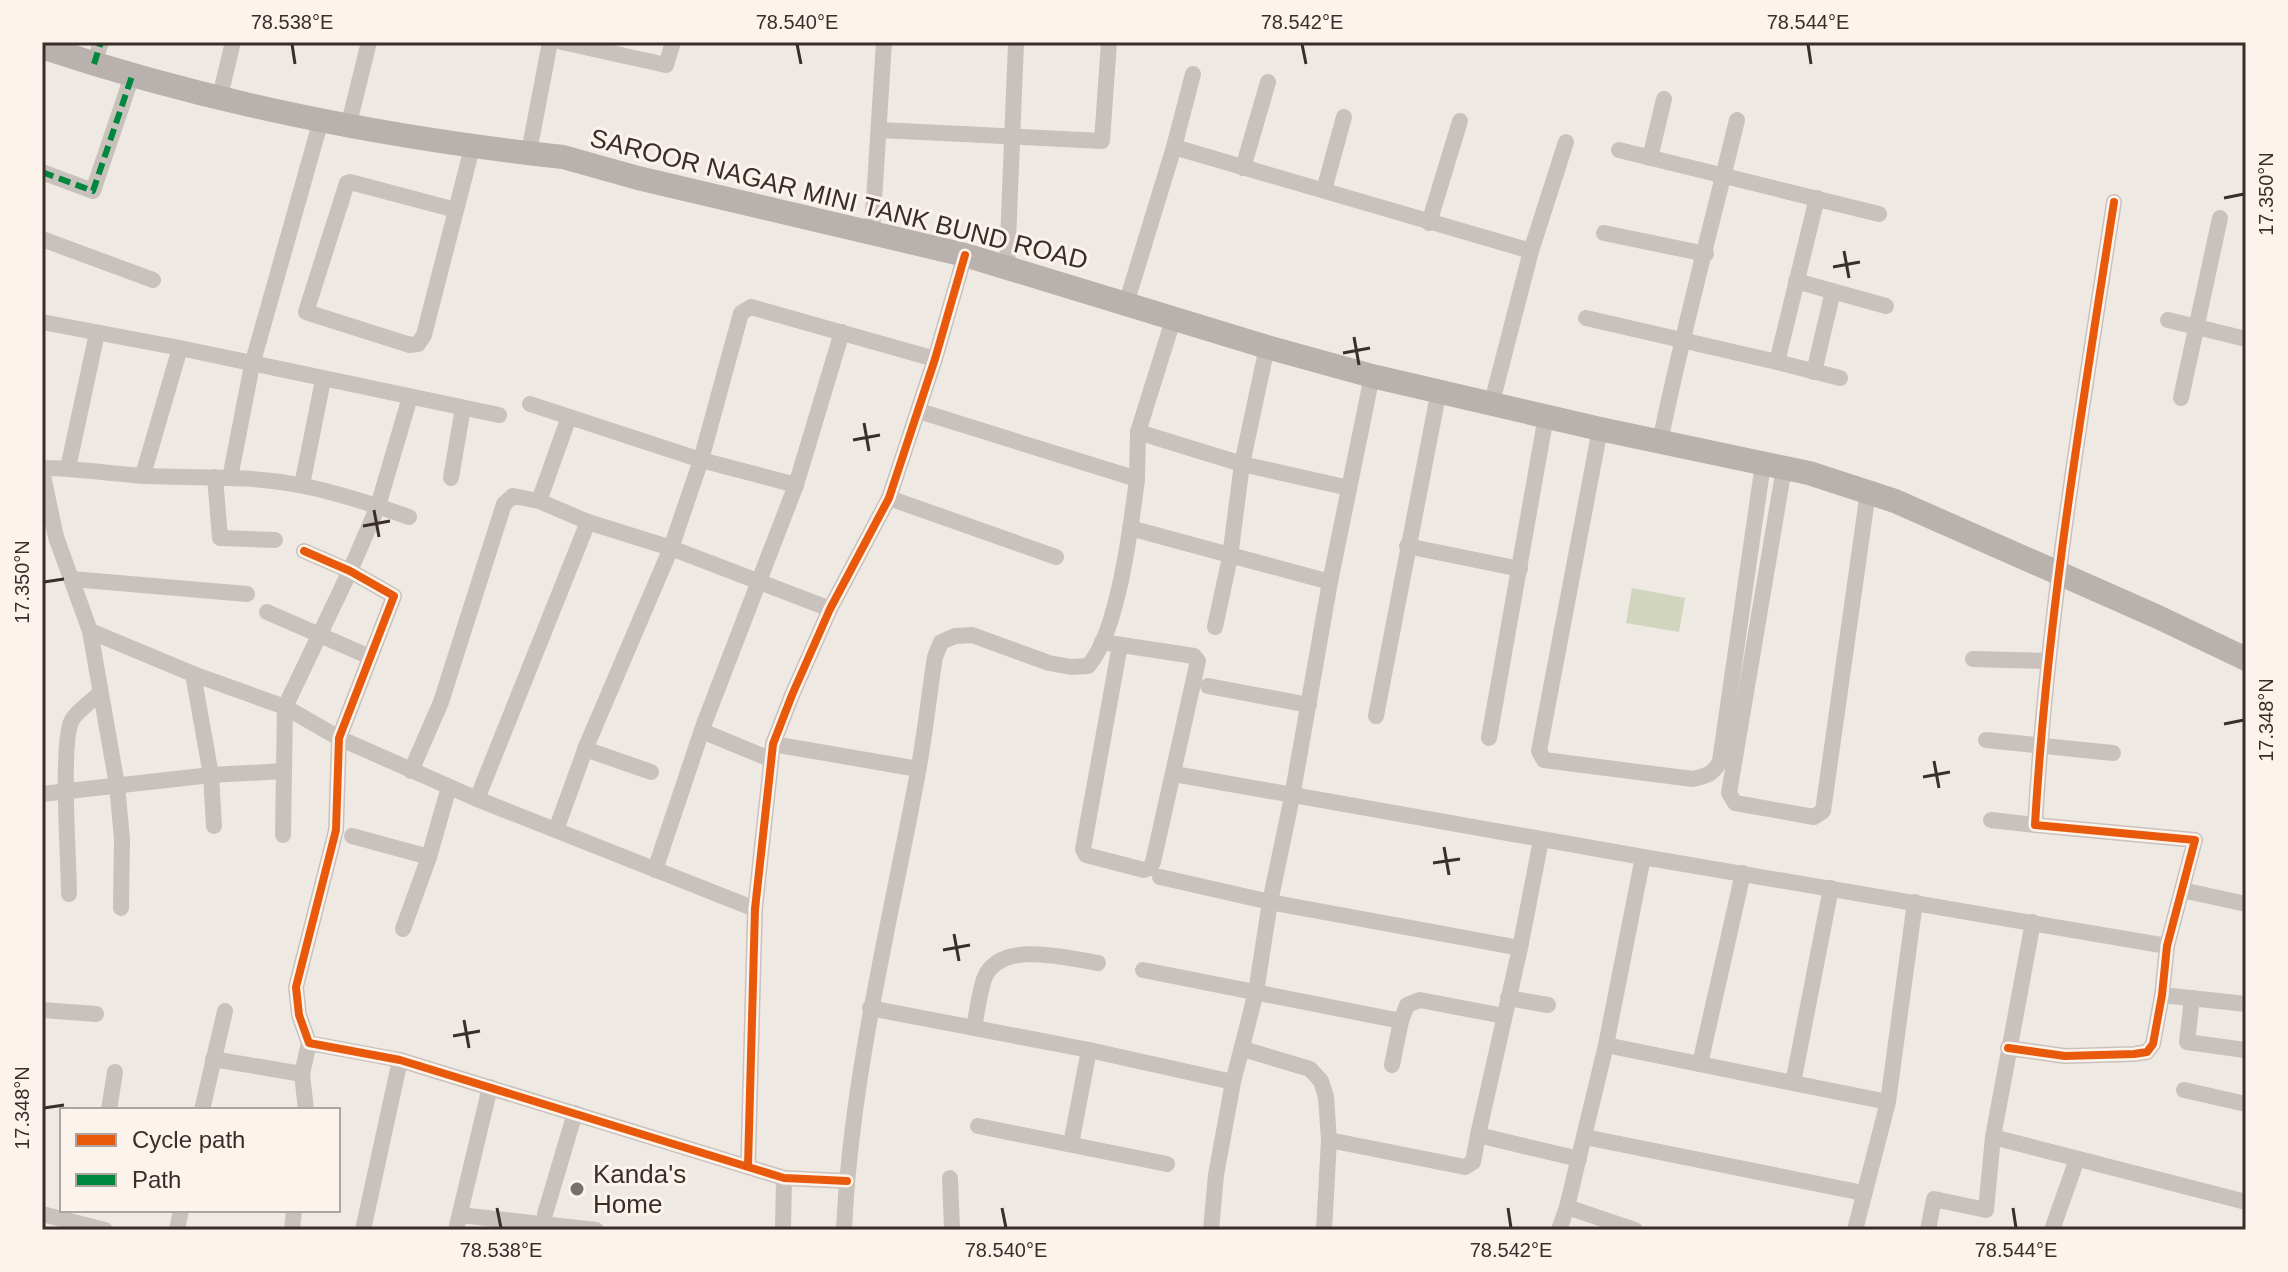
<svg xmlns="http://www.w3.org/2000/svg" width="2288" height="1272" viewBox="0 0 2288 1272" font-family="Arial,sans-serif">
  <rect width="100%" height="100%" fill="#efe9e4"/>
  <!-- green -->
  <polygon fill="#d2d5be" points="1632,588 1685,598 1679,632 1626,623"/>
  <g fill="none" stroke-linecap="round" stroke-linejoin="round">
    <!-- street -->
    <g stroke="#c9c1bc" stroke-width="16">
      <polyline points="562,42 666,65 673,42"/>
      <polyline points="94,64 101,42"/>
      <polyline points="220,96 233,42"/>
      <polyline points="348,127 369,42"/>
      <polyline points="880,130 1102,141 1109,42"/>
      <polyline points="1174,147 1531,251"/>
      <polyline points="1619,150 1879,214"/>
      <polyline points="529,152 550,42"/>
      <polyline points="1650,158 1664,99"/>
      <polyline points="1243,168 1268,82"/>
      <polyline points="42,172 93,191 132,76"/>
      <polyline points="1324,190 1344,117"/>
      <path d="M456,210L350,182L347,183L306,312L410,345L418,344L424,335C440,271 457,208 473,144"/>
      <polyline points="1429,223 1460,121"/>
      <polyline points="872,232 884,42"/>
      <polyline points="1604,233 1706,254"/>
      <polyline points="42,239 153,280"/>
      <polyline points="1007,266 1016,42"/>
      <polyline points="1796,281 1886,306"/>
      <polyline points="1126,304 1174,147 1193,74"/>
      <polyline points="1586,318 1777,362 1817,198"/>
      <polyline points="2168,320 2246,339"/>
      <polyline points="42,322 180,348 499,415"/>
      <polyline points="1777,362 1840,378"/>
      <polyline points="1814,372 1833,291"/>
      <polyline points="2181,398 2220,218"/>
      <polyline points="1492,402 1531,251 1566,142"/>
      <polyline points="530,404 701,460 796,485"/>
      <polyline points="919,411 1137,479 1138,432 1174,317"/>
      <path d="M1600,429L1539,751L1544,760L1693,779C1706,776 1714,774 1720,761L1763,464"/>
      <polyline points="1138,432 1242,464 1349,488"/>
      <path d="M1660,442C1682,334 1711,227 1737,120"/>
      <path d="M42,468C77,468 111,474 145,476C198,478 252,475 304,486C339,493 375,505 409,517"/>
      <polyline points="68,468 97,333"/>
      <polyline points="1784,468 1729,793 1735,803 1814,817 1823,811 1868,492"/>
      <polyline points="42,471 56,537 90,631 117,785 122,839 121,908"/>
      <polyline points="143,475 180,348"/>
      <polyline points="215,477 220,538 275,540"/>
      <polyline points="230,478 252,365 321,120"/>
      <polyline points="451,478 463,408"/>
      <polyline points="302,485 323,380"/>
      <polyline points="889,498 1056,557"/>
      <polyline points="539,501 569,417"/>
      <polyline points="1130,528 1330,582 1372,376"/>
      <polyline points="1407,546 1520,569"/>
      <polyline points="304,551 350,571 394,596 339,738 336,830 296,987 299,1015 309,1043 400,1060 784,1178 847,1181"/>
      <polyline points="72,579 247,594"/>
      <polyline points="267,612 370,657"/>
      <polyline points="1215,627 1230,557 1242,464 1267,347"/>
      <polyline points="90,631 193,674 285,707 339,738 477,799 755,909"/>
      <polyline points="1102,642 1194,656 1198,661 1153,862 1150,868 1144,870 1086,855 1083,849 1120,645"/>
      <polyline points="1973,659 2048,661"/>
      <polyline points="193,674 211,775 214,826"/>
      <polyline points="1208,686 1309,705"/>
      <polyline points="1376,716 1439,390"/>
      <polyline points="702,731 770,759"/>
      <polyline points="1489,738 1546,416"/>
      <polyline points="1986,740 2113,753"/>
      <polyline points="773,744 918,769"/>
      <polyline points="585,749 651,772"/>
      <polyline points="411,771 441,702 504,504 513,496 539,501 588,522 671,548 830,609"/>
      <polyline points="1180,775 1643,857 1606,1045 1567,1207 1559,1230"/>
      <polyline points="42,794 211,775 284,771"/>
      <polyline points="477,799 588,522"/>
      <polyline points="1991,820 2035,825"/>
      <polyline points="556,830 586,747 671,548 701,460 741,313 751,307 935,359"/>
      <polyline points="283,835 285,707 350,571 378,506 410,397"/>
      <polyline points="352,836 429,857"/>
      <polyline points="1643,857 2167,946"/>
      <polyline points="655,870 704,724 796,485 842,332"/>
      <polyline points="1160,877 1270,902 1520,948 1541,840"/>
      <polyline points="2182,890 2246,904"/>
      <path d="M69,894C69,862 60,741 72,720C78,710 91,702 99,694"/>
      <polyline points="403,929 429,857 449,787"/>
      <polyline points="1520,948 1478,1135 1579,1159"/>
      <polyline points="1143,970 1401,1021 1392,1065"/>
      <polyline points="2162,995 2246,1004"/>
      <polyline points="1508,998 1548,1005"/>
      <polyline points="2192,998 2187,1042 2245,1050"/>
      <polyline points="870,1008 1089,1050 1233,1082"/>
      <polyline points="42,1010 96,1014"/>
      <polyline points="1401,1021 1407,1005 1420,1000 1504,1016"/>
      <path d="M974,1028C977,1012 979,995 984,979C999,939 1067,958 1098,963"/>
      <polyline points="1606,1045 1793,1083 1831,888"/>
      <path d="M2008,1048L2065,1056L2134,1054L2147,1052L2153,1044L2162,995L2167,946L2195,840L2035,825C2047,615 2082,409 2114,202"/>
      <polyline points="1243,1049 1310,1069 1321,1081 1326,1097 1329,1140"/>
      <polyline points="213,1059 302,1074 306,1110"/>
      <polyline points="1700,1064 1743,873"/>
      <polyline points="302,1074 309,1043"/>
      <polyline points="1793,1083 1888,1102"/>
      <polyline points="2184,1090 2246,1104"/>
      <polyline points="109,1110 115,1072"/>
      <polyline points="202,1110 225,1011"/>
      <polyline points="978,1126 1167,1164"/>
      <polyline points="1585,1137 1863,1193"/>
      <polyline points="1993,1137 2246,1202"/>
      <polyline points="1071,1144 1089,1050"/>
      <polyline points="748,1166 755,909 773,744 792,695 830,609 889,498 935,359 965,255"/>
      <polyline points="950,1178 952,1230"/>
      <polyline points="1567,1207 1635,1230"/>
      <polyline points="42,1214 105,1230"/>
      <polyline points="545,1214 575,1113"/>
      <polyline points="460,1215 596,1230"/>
      <polyline points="177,1230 181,1210"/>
      <polyline points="292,1230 294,1210"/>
      <polyline points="363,1230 400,1060"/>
      <polyline points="456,1230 490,1087"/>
      <polyline points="783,1230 784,1178"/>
      <path d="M844,1230C851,1075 890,924 918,772C925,734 929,695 935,657L941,642L955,636L972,635L1049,663L1071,667L1088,666C1118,633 1131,526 1137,479"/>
      <polyline points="1211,1230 1216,1175 1233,1082 1256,992 1270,902 1292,797 1330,582"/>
      <polyline points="1324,1230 1329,1140 1465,1167 1473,1162 1478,1135"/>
      <polyline points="1855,1230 1888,1102 1915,902"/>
      <polyline points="1928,1230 1934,1199 1986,1210 1993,1137 2033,922"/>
      <polyline points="2052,1230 2077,1159"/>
    </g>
    <!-- secondary -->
    <path stroke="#b9b1ad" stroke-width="24" d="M42,47C210,103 387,138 563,157L638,178L965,255L1267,347L1372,376L1600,429L1809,473L1895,501L2158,617L2246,659"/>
    <!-- quiet -->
    <g stroke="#00873e" stroke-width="6" stroke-dasharray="12 6" stroke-linecap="butt">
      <polyline points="94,64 101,42"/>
      <polyline points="42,172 93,191 132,76"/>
    </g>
    <!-- cycleway casing -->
    <g stroke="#fbf3ec" stroke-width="13">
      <g id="cycleway">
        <polyline points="304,551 350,571 394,596 339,738 336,830 296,987 299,1015 309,1043 400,1060 784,1178 847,1181"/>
        <path d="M2008,1048L2065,1056L2134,1054L2147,1052L2153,1044L2162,995L2167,946L2195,840L2035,825C2047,615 2082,409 2114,202"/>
        <polyline points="748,1166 755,909 773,744 792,695 830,609 889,498 935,359 965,255"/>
      </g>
    </g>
    <!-- cycleway -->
    <use href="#cycleway" stroke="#e8590c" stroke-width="8"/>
  </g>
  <!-- ticks -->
  <path fill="none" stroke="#3a2e2a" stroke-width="3" d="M292,44L295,64M797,44L801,64M1302,44L1306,64M1808,44L1811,64M2224,198L2244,194M1844,251L1849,278M1833,267L1860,262M1354,337L1359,365M1343,353L1370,348M864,423L869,451M853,440L880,435M374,510L379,537M363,526L390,521M44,582L64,579M2224,724L2244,720M1934,761L1939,788M1923,777L1950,772M1444,847L1449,875M1433,863L1460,859M954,934L959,961M943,950L970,945M464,1020L469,1048M453,1036L480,1031M44,1108L64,1105M497,1208L501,1228M1002,1208L1006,1228M1508,1208L1511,1228M2013,1208L2016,1228"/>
  <!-- markers -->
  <circle fill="#796f6b" stroke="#fbf3ec" stroke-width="3" cx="577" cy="1189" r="8"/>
  <g text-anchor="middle" stroke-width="6" stroke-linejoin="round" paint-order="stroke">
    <!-- street labels -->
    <g font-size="26" fill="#3a2e2a" stroke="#fbf3ec">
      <text transform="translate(839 199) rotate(14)" y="9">SAROOR NAGAR MINI TANK BUND ROAD</text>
    </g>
    <!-- poi labels -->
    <g font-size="26" fill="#3a2e2a" stroke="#fbf3ec" text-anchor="start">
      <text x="593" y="1183">Kanda's<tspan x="593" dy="30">Home</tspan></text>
    </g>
  </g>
  <!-- border -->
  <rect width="2288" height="1272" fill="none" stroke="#fbf3ec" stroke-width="88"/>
  <!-- legend -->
  <rect x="60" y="1108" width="280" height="104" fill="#fbf3ec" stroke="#aea49e" stroke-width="2"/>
  <rect x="76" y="1134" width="40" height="12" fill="#e8590c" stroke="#aea49e" stroke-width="2"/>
  <text x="132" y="1148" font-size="24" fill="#3a2e2a">Cycle path</text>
  <rect x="76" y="1174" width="40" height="12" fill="#00873e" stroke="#aea49e" stroke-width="2"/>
  <text x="132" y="1188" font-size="24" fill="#3a2e2a">Path</text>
  <rect x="44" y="44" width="2200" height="1184" fill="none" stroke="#3a2e2a" stroke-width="3"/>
  <g font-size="20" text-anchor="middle" fill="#3a2e2a">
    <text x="292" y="29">78.538°E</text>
    <text x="797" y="29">78.540°E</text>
    <text x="1302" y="29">78.542°E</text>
    <text x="1808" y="29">78.544°E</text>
    <text transform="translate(2266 194) rotate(-90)" y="7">17.350°N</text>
    <text transform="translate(22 582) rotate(-90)" y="7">17.350°N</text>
    <text transform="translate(2266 720) rotate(-90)" y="7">17.348°N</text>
    <text transform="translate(22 1108) rotate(-90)" y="7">17.348°N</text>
    <text x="501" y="1257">78.538°E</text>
    <text x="1006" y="1257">78.540°E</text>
    <text x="1511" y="1257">78.542°E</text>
    <text x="2016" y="1257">78.544°E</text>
  </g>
</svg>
